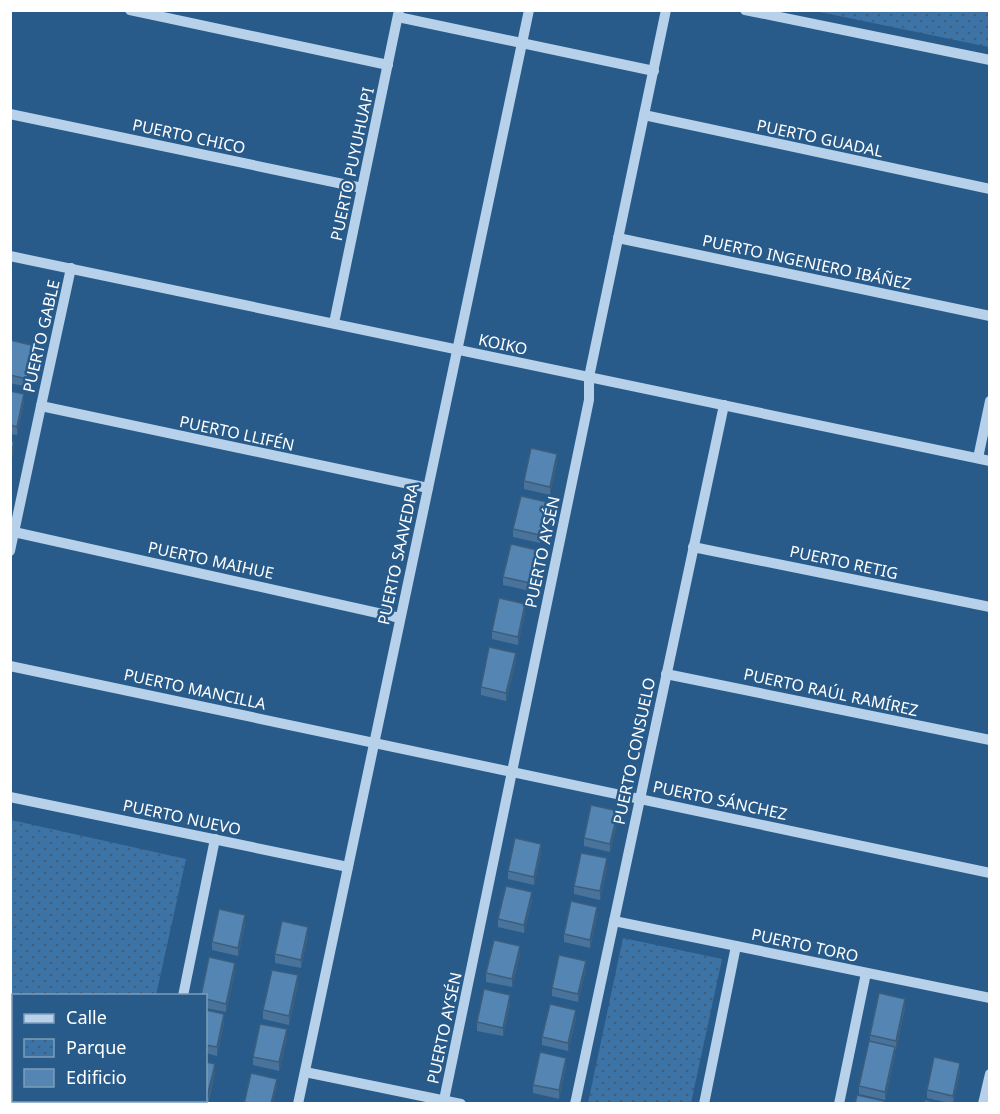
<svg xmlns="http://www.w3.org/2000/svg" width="1000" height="1114" viewBox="0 0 1000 1114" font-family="'Noto Sans',sans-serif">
  <defs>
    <pattern id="park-dots" width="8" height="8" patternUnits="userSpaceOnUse" patternTransform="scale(1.5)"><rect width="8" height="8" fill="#3d74a7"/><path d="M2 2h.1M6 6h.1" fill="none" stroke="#455e75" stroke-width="1.8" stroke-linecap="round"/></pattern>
  </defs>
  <rect width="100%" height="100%" fill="#285b8a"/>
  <!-- park -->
  <g fill="url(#park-dots)">
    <polygon points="815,11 989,11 989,47"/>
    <polygon points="11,820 186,859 156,995 11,995"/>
    <polygon points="623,938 722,959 691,1103 588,1103"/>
  </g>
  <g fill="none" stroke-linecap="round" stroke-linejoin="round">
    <!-- minor -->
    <g stroke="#b6d1e9" stroke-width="10">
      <polyline points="130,10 388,65"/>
      <polyline points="745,10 990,60"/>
      <polyline points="398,17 654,71"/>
      <polyline points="10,114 362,188"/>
      <polyline points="644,115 990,189"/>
      <polyline points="618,238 990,316"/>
      <polyline points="10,256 990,461"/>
      <polyline points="334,323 399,10"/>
      <polyline points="41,406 428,488"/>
      <polyline points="978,458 990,401"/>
      <polyline points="14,532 400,618"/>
      <polyline points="693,547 990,607"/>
      <polyline points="10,551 41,406 71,268"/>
      <polyline points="10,666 990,873"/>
      <polyline points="666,674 990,740"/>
      <polyline points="10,797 348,867"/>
      <polyline points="614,921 990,998"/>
      <polyline points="183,996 215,839"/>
      <polyline points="10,1010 14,1011"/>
      <polyline points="305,1072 461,1104"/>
      <polyline points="444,1100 589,400 589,377 666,10"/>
      <polyline points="161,1104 162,1100"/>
      <polyline points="298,1104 529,10"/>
      <polyline points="575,1104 724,405"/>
      <polyline points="704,1104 736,946"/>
      <polyline points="839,1104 866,973"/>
      <polyline points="983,1104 990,1074"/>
    </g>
  </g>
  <!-- wall -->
  <g fill="#49739a">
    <polygon points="10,340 35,355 27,387 10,383"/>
    <polygon points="10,391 24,402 17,435 10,434"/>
    <polygon points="557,462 550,495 524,489 524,481"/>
    <polygon points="547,510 540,543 513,537 513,529"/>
    <polygon points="537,558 530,591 503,585 503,577"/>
    <polygon points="525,612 518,645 492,639 492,631"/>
    <polygon points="516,661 506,701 481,695 481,687"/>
    <polygon points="618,819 610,852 584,846 584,838"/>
    <polygon points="541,852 534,885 508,879 508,871"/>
    <polygon points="607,867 600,900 574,894 574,886"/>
    <polygon points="532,900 524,933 498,927 498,919"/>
    <polygon points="597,915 590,948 564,942 564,934"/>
    <polygon points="245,924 238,956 212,950 212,942"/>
    <polygon points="308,935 301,968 275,963 275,954"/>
    <polygon points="520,954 512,987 486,982 486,973"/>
    <polygon points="586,969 578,1002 552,996 552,988"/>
    <polygon points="235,971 226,1012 206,1008 206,996"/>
    <polygon points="298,984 289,1025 263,1019 263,1010"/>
    <polygon points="510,1004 503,1036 477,1031 477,1022"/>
    <polygon points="905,1008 896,1050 895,1049 895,1055 885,1100 859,1094 859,1086 870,1041 870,1035"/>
    <polygon points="206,1010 224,1023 217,1056 206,1053"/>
    <polygon points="576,1018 568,1051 542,1045 542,1037"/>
    <polygon points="287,1038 279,1071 253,1065 253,1057"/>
    <polygon points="206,1062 215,1072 208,1104 200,1104 187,1101 206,1101"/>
    <polygon points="566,1066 559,1099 533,1093 533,1085"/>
    <polygon points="960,1071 953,1104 927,1098 927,1090"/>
  </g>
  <!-- shaded-wall -->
  <g fill="#3c5e7d">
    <polygon points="35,346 35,355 27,387 27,379"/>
    <polygon points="24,394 24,402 17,435 17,427"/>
    <polygon points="14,442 14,450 10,468 10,459"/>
    <polygon points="557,454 557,462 550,495 550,487"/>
    <polygon points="547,502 547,510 540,543 540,535"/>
    <polygon points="537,550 537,558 530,591 530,583"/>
    <polygon points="525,604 525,612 518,645 518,637"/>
    <polygon points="516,653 516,661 506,701 506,693"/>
    <polygon points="618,811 618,819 610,852 610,844"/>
    <polygon points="541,844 541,852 534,885 534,877"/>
    <polygon points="607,858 607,867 600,900 600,891"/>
    <polygon points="532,892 532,900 524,933 524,925"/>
    <polygon points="597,907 597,915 590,948 590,940"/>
    <polygon points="245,915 245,924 238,956 238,948"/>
    <polygon points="308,927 308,935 301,968 301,960"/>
    <polygon points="520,946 520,954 512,987 512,979"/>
    <polygon points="586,961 586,969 578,1002 578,994"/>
    <polygon points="235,963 235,971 226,1012 226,1004"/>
    <polygon points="298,975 298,984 289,1025 289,1016"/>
    <polygon points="510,995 510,1004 503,1036 503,1028"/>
    <polygon points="905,999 905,1008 896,1050 896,1041"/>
    <polygon points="576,1010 576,1018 568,1051 568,1043"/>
    <polygon points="224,1014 224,1023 217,1056 217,1047"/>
    <polygon points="287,1029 287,1038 279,1071 279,1062"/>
    <polygon points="895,1047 895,1055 885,1100 885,1092"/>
    <polygon points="566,1058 566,1066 559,1099 559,1090"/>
    <polygon points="960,1063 960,1071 953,1104 953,1096"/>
    <polygon points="215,1064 215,1072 207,1104 207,1097"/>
    <polygon points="277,1079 277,1087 273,1104 271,1104"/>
  </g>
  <!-- building -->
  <g fill="#5586b3" stroke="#3c5e7d" stroke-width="1.5">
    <polygon points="10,340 35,346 27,379 10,375"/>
    <polygon points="10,391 24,394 17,427 10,425"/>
    <polygon points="10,441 14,442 10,459"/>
    <polygon points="531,448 557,454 550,487 524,481"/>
    <polygon points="521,496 547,502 540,535 513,529"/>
    <polygon points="511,544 537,550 530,583 503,577"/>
    <polygon points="499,598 525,604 518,637 492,631"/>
    <polygon points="489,647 516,653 506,693 481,687"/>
    <polygon points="591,805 618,811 610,844 584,838"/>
    <polygon points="515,838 541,844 534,877 508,871"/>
    <polygon points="581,853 607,858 600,891 574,886"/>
    <polygon points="506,886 532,892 524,925 498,919"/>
    <polygon points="571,901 597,907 590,940 564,934"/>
    <polygon points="219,909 245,915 238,948 212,942"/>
    <polygon points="282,921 308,927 301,960 275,954"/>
    <polygon points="494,940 520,946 512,979 486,973"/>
    <polygon points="559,955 586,961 578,994 552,988"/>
    <polygon points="209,957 235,963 226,1004 206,999 206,996 201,996"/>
    <polygon points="272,970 298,975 289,1016 263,1010"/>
    <polygon points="484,989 510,995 503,1028 477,1022"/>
    <polygon points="879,993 905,999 896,1041 870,1035"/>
    <polygon points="550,1004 576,1010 568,1043 542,1037"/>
    <polygon points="206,1010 224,1014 217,1047 206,1045"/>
    <polygon points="260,1024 287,1029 279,1062 253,1057"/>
    <polygon points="869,1041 895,1047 885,1092 859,1086"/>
    <polygon points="540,1052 566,1058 559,1090 533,1085"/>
    <polygon points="934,1057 960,1063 953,1096 927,1090"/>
    <polygon points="206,1062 215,1064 207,1097 206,1096"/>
    <polygon points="251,1073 277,1079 271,1104 244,1104"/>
    <polygon points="857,1095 884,1101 883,1104 855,1104"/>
    <polygon points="925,1100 941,1104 924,1104"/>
  </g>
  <g text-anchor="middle" stroke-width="5" stroke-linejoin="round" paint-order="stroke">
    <!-- street labels -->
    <g font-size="16" fill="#fff" stroke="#285b8a">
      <text transform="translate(189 136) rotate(12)" y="6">PUERTO CHICO</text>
      <text transform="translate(820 138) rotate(12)" y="6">PUERTO GUADAL</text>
      <text transform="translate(352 164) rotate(-78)" y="6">PUERTO PUYUHUAPI</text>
      <text transform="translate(807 262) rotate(12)" y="6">PUERTO INGENIERO IBÁÑEZ</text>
      <text transform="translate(41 336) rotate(-77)" y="6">PUERTO GABLE</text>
      <text transform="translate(503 344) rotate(12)" y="6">KOIKO</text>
      <text transform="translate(237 433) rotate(12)" y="6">PUERTO LLIFÉN</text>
      <text transform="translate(542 552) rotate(-78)" y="6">PUERTO AYSÉN</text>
      <text transform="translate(398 554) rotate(-78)" y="6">PUERTO SAAVEDRA</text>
      <text transform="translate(211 560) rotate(12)" y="6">PUERTO MAIHUE</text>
      <text transform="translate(844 562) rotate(12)" y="6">PUERTO RETIG</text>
      <text transform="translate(195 689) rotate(12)" y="6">PUERTO MANCILLA</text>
      <text transform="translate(831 692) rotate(12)" y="6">PUERTO RAÚL RAMÍREZ</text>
      <text transform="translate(634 751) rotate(-78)" y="6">PUERTO CONSUELO</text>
      <text transform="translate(720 800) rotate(12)" y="6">PUERTO SÁNCHEZ</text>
      <text transform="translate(182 817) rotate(12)" y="6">PUERTO NUEVO</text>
      <text transform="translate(805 945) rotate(12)" y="6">PUERTO TORO</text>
      <text transform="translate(444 1028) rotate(-78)" y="6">PUERTO AYSÉN</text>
    </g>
  </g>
  <!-- border -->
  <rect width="1000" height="1114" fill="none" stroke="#ffffff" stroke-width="24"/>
  <!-- legend -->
  <rect x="12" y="994" width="195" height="108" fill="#285b8a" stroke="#7e9db9" stroke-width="1.5"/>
  <rect x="24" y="1014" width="30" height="9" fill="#b6d1e9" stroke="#7e9db9" stroke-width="1.5"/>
  <text x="66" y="1024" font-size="18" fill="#ffffff">Calle</text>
  <rect x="24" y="1039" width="30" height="18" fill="url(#park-dots)" stroke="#7e9db9" stroke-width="1.5"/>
  <text x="66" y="1054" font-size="18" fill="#ffffff">Parque</text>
  <rect x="24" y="1069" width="30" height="18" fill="#5586b3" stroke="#7e9db9" stroke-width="1.5"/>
  <text x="66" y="1084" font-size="18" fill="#ffffff">Edificio</text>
</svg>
